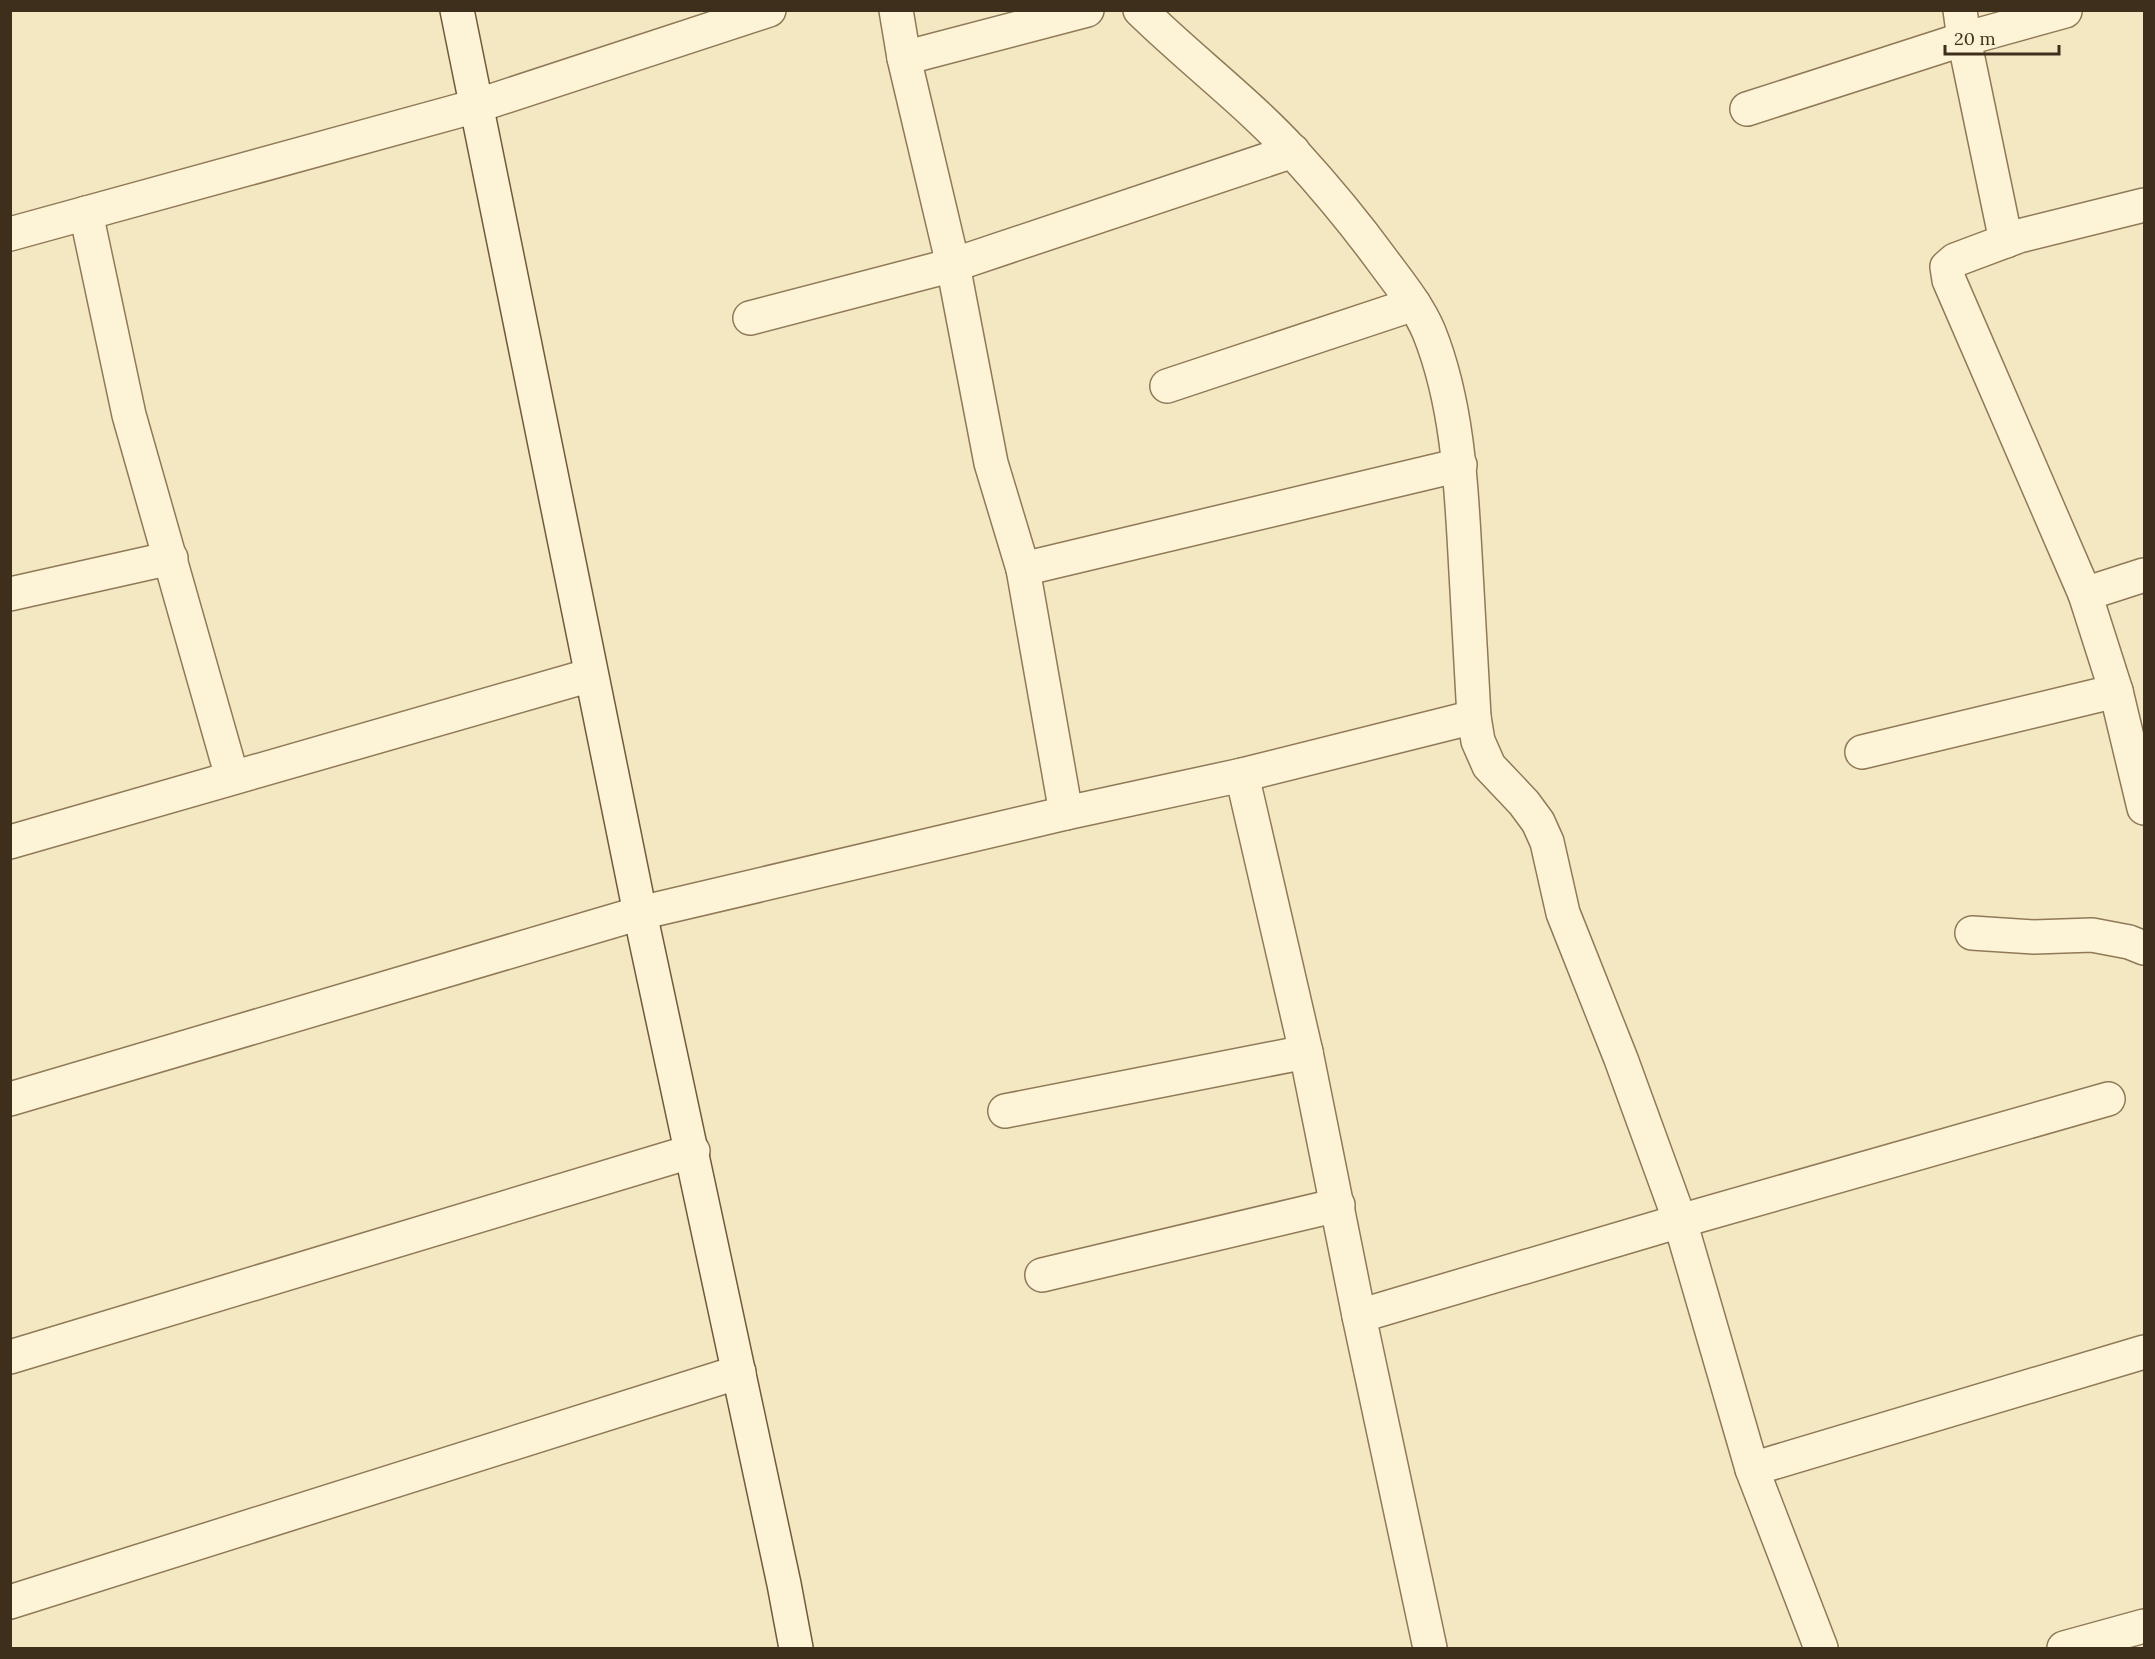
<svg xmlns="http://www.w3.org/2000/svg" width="2155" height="1659" viewBox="0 0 2155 1659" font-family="Lora,serif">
  <rect width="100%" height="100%" fill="#f3e8c2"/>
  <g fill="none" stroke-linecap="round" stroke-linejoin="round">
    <!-- street casing -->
    <g stroke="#907957" stroke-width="36">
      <g id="street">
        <polyline points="896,10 904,58 953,265 991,463 1023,569 1066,813"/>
        <path d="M1140,10C1190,59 1246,101 1293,152C1324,186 1355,223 1382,260C1399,283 1418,306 1429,332C1457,402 1461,480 1465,554C1468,609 1471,663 1474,717L1478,741L1489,766L1524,803L1538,822L1547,842L1563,913L1621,1059L1680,1221L1752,1469L1821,1648"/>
        <polyline points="1960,10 1964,39 2006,241"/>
        <polyline points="904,58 1087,10"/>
        <polyline points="1747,109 1964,39 2065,11"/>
        <polyline points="86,213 129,415 232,777"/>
        <polyline points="10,234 476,106 769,10"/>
        <polyline points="750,318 953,265 1293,151"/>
        <polyline points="1167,386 1414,304"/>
        <polyline points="1023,569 1460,465"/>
        <polyline points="2144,575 2085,594 2116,691 2144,808"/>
        <polyline points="10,594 171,558"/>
        <polyline points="2085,594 1949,280 1947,267 1955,260 2019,236 2144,205"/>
        <polyline points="1862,752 2116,691"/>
        <polyline points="1242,775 1306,1052 1359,1316 1430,1648"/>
        <polyline points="10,842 591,675"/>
        <polyline points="1972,933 2034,937 2092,935 2129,942 2144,948"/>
        <polyline points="10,1099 640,913 1066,813 1242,775 1474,717"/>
        <polyline points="1005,1111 1306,1052"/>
        <polyline points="1042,1275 1338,1205"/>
        <polyline points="1359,1316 1680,1221 2108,1099"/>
        <polyline points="10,1357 693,1151"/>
        <polyline points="1752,1469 2144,1352"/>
        <polyline points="10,1602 739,1372"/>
        <polyline points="2064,1648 2144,1626"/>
      </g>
    </g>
    <!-- secondary casing -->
    <g stroke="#715a3a" stroke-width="36">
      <polyline id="secondary" points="457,10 640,913 784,1584 796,1648"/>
    </g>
    <!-- street -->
    <use href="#street" stroke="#fdf4d7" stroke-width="33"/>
    <!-- secondary -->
    <use href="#secondary" stroke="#fdf4d7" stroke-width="33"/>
  </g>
  <!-- border -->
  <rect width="2155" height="1659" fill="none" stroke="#3e2f1d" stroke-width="24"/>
  <!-- scale -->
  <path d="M1945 45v9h114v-9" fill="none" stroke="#3e2f1d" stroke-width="3"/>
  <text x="1954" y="45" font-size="18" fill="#3e2f1d" stroke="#f9f1d3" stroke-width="4.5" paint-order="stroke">20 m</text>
</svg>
